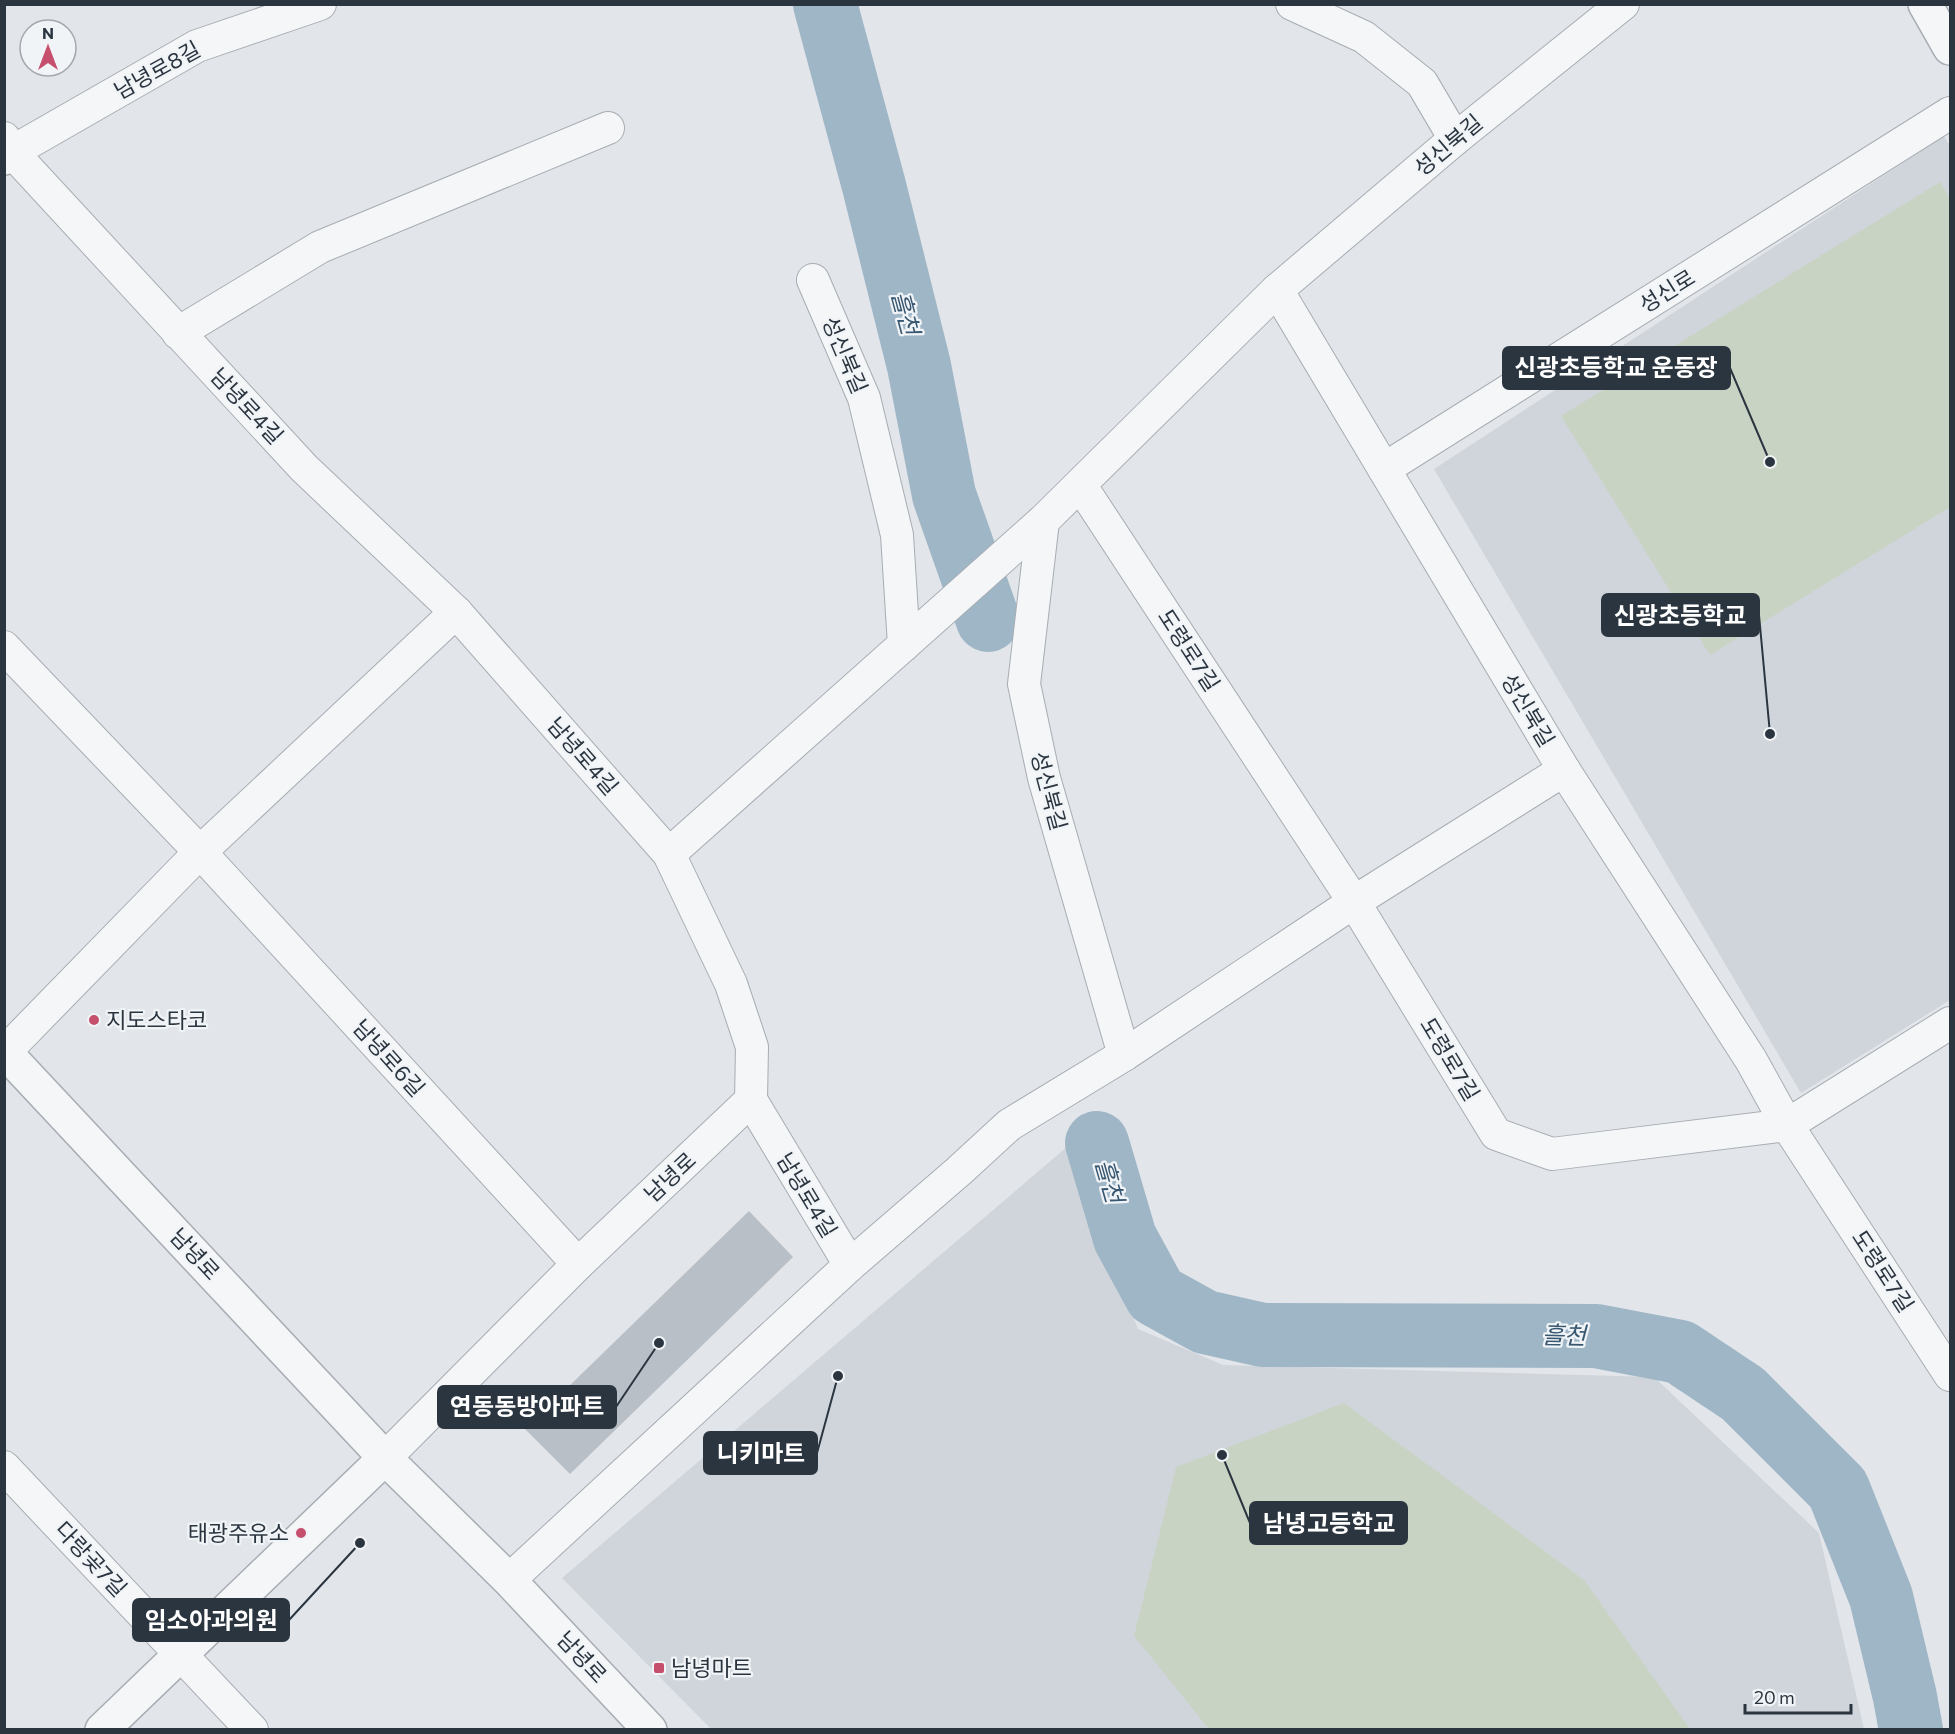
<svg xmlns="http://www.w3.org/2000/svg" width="1955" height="1734" viewBox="0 0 1955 1734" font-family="Commissioner,'Noto Sans KR',sans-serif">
  <rect width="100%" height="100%" fill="#e2e5e9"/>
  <!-- built -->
  <g fill="#d0d5db">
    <polygon points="1944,136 1950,146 1950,1000 1801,1093 1434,469"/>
    <polygon points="1068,1146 1138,1329 1223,1365 1654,1377 1819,1533 1864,1729 711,1729 562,1578"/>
  </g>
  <!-- green -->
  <g fill="#c9d3c3">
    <polygon points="1940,182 1950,199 1950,507 1710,655 1561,416"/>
    <polygon points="1344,1403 1584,1580 1690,1729 1209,1729 1134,1636 1176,1467"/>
  </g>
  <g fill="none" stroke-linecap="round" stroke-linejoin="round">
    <!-- river -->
    <g stroke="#9fb6c7" stroke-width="64">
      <polyline points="825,4 874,186 919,366 944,495 988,620"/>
      <polyline points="1097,1143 1125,1238 1156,1295 1205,1322 1263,1335 1596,1336 1680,1352 1743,1394 1838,1489 1881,1597 1905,1697 1911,1730"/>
    </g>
  </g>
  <!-- building -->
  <polygon fill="#b9bfc6" points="749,1211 793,1257 570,1474 525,1429"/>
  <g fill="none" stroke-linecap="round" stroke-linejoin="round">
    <!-- minor casing -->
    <g stroke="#a7adb3" stroke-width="34">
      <g id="minor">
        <polyline points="1292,4 1364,37 1422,83 1455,139"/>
        <polyline points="4,138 12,152 304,468 456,612 669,854 731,984 752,1047 751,1100 850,1265"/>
        <polyline points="12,152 197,46 320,4"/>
        <polyline points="813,280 864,398 897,535 904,645"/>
        <polyline points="1277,290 1564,770 1751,1060 1787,1125 1950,1023"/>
        <polyline points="178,333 320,247 608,128"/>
        <polyline points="1384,469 1950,113"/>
        <polyline points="1081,486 1354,902 1496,1134 1552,1154 1787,1125 1950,1375"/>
        <polyline points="1043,521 1024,684 1044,778 1124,1055"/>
        <polyline points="4,647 200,852 578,1264"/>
        <polyline points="669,854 1043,521 1277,290 1455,139 1623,4"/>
        <polyline points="4,1053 200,852 456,612"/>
        <polyline points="385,1458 578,1264 751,1100"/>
        <polyline points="4,1467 252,1730"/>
        <polyline points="509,1580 850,1265 959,1171 1009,1125 1124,1055 1354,902 1564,770"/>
      </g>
    </g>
    <!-- tertiary casing -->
    <g stroke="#a7adb3" stroke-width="36">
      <g id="tertiary">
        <polyline points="1925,4 1950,48"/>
        <polyline points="4,158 12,152"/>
        <polyline points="4,1051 385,1458 509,1580 650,1730"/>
        <polyline points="102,1730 385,1458"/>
      </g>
    </g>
    <!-- minor -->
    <use href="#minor" stroke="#f4f6f8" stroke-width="32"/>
    <!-- tertiary -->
    <use href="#tertiary" stroke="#f4f6f8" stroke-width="33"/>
  </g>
  <!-- markers -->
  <g fill="#c64f6d" stroke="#f1f4f7" stroke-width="2">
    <circle cx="94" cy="1020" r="6"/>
    <circle cx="301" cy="1533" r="6"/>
    <rect x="653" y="1662" width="12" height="12" rx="3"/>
  </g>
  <g text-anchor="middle" stroke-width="4.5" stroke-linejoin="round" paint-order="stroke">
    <!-- street labels -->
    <g font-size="22" fill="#2b3540" stroke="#f1f4f7">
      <text transform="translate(157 70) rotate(-29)" y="8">남녕로8길</text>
      <text transform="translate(1448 145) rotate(-40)" y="8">성신북길</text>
      <text transform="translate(1667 291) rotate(-32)" y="8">성신로</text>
      <text transform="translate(845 355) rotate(67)" y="8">성신북길</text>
      <text transform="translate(247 406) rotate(47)" y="8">남녕로4길</text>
      <text transform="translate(1189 650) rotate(57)" y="8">도령로7길</text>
      <text transform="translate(1528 710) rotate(59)" y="8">성신북길</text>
      <text transform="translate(583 756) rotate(49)" y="8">남녕로4길</text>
      <text transform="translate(1049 791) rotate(75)" y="8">성신북길</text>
      <text transform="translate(389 1058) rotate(48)" y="8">남녕로6길</text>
      <text transform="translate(1450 1059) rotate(59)" y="8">도령로7길</text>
      <text transform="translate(670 1177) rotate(-43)" y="8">남녕로</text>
      <text transform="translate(807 1195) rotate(59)" y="8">남녕로4길</text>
      <text transform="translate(195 1254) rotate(47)" y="8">남녕로</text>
      <text transform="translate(1883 1271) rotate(57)" y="8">도령로7길</text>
      <text transform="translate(91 1559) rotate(47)" y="8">다랑곶7길</text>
      <text transform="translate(582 1657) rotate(47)" y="8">남녕로</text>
    </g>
    <!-- poi labels -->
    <g font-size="22" fill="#2b3540" stroke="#f1f4f7" text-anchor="start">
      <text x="106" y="1028">지도스타코</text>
      <text x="289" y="1541" text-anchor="end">태광주유소</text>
      <text x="671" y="1676">남녕마트</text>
    </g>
    <!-- water labels -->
    <g font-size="24" font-style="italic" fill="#385771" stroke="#f1f4f7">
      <text transform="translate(905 313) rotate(75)" y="8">흘천</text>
      <text transform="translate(1109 1181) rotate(74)" y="8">흘천</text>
      <text transform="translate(1564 1336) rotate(1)" y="8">흘천</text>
    </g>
  </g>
  <!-- callouts -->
  <path fill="none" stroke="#2b3540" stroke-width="2" d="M1770 462L1730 368M1770 734L1759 615M659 1343L616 1407M838 1376L817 1453M1222 1455L1250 1523M360 1543L289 1620"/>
  <g fill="#2b3540" stroke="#f1f4f7" stroke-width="2">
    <circle cx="1770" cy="462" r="6"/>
    <circle cx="1770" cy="734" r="6"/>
    <circle cx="659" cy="1343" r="6"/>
    <circle cx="838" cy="1376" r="6"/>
    <circle cx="1222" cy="1455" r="6"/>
    <circle cx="360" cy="1543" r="6"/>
  </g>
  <g fill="#2b3540" stroke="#2b3540" stroke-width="2">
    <rect x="1503" y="347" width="227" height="42" rx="6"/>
    <rect x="1602" y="594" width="157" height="42" rx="6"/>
    <rect x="438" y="1386" width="178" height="42" rx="6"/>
    <rect x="704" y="1432" width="113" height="42" rx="6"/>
    <rect x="1250" y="1502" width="157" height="42" rx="6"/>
    <rect x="133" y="1599" width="156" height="42" rx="6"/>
  </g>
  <g font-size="24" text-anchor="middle" font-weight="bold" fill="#fff">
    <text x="1616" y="376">신광초등학교 운동장</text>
    <text x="1680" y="624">신광초등학교</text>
    <text x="527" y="1415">연동동방아파트</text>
    <text x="761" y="1462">니키마트</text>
    <text x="1329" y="1532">남녕고등학교</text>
    <text x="211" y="1629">임소아과의원</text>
  </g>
  <!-- border -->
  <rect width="1955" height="1734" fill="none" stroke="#2b3540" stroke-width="12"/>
  <!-- north arrow -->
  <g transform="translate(48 48)"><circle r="28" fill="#f1f4f7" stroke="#a2a8ae" stroke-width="1.5"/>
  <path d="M0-4.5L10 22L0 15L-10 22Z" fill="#c64f6d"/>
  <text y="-9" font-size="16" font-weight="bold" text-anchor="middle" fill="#2b3540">N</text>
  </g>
  <!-- scale -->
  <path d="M1745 1704v9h106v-9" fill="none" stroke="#2b3540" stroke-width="3"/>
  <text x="1754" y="1704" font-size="18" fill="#2b3540" stroke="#f1f4f7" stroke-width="4.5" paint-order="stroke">20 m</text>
</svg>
